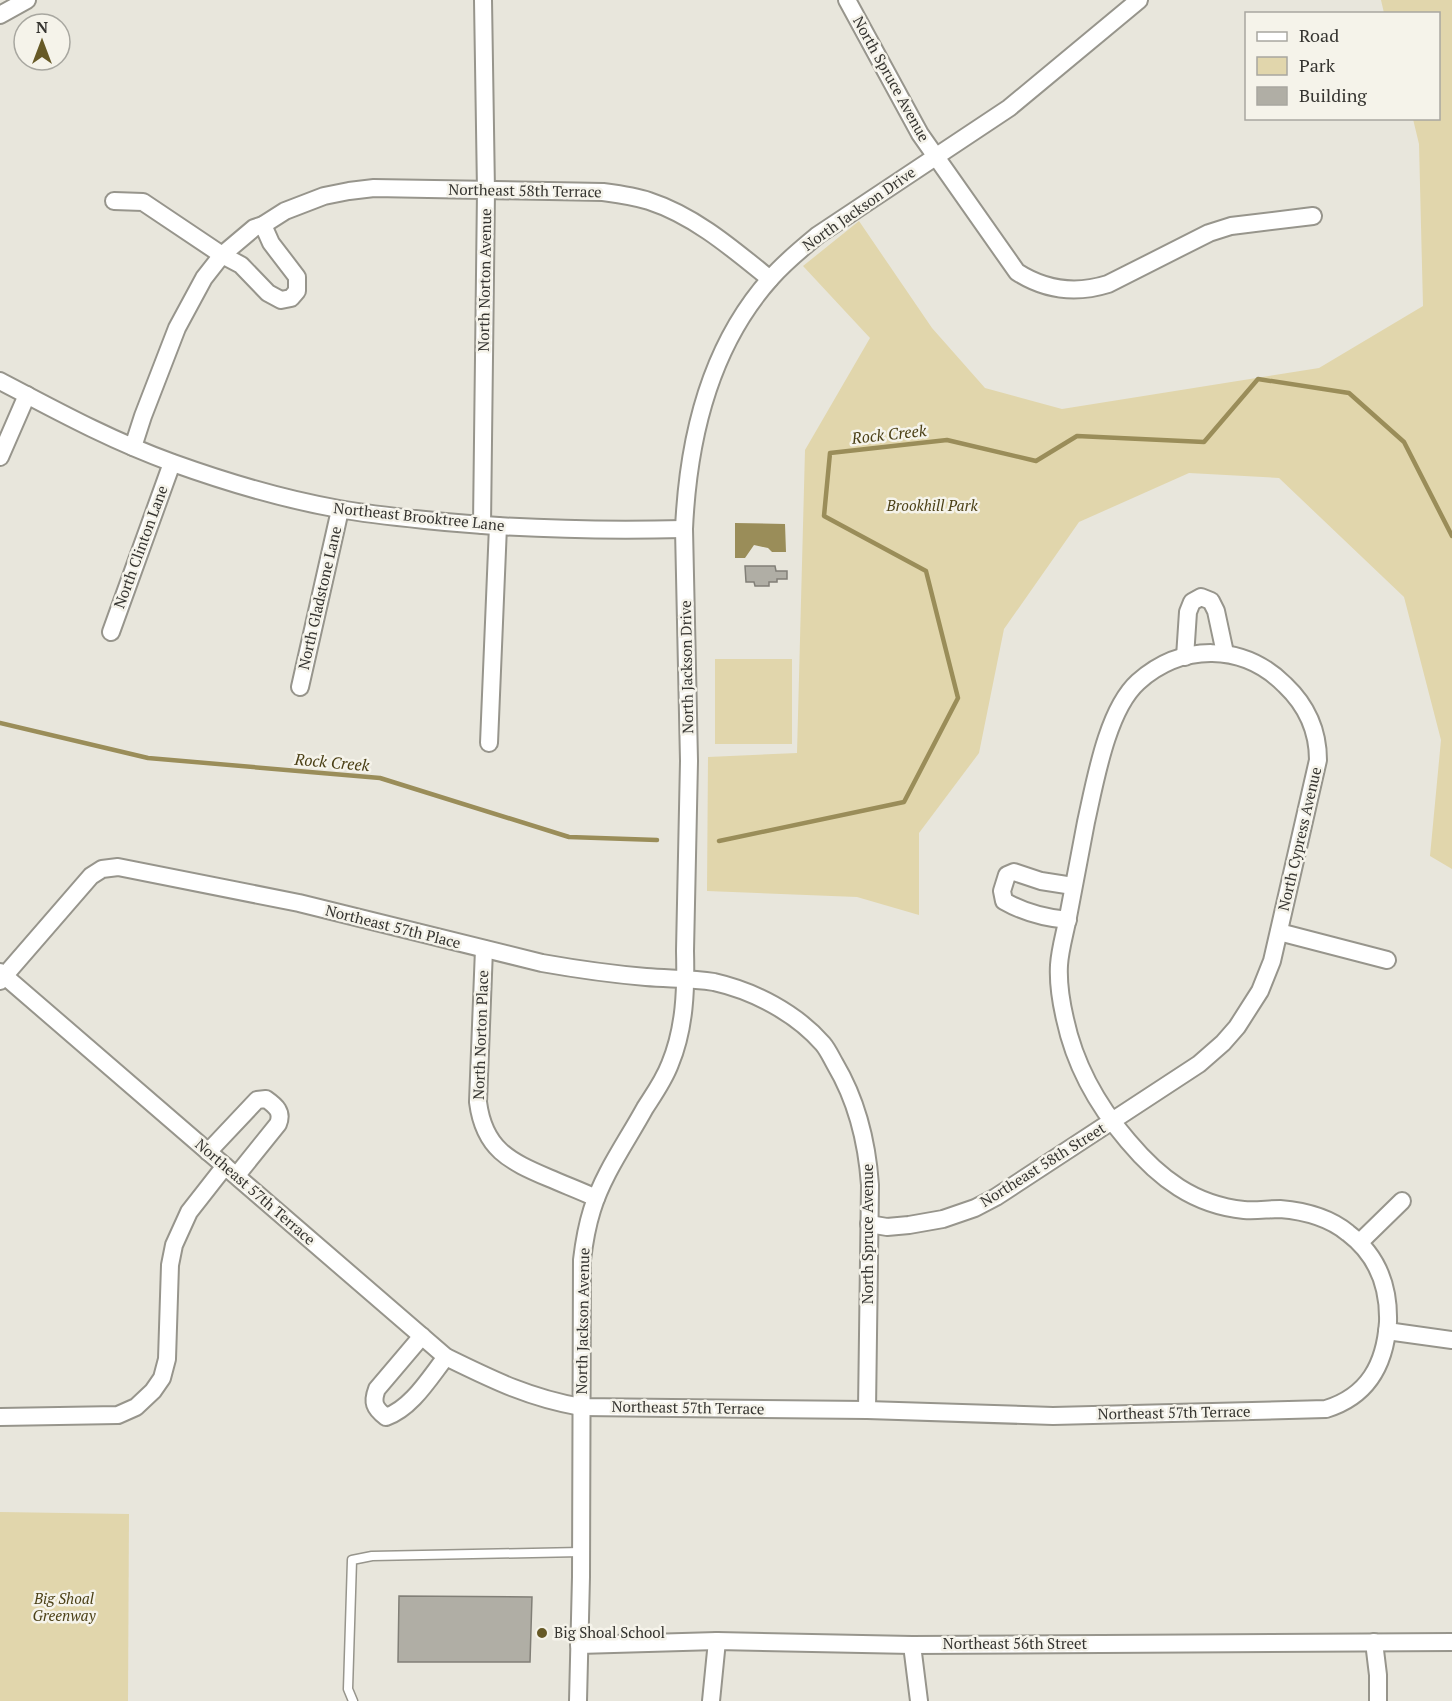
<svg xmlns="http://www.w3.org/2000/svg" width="1452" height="1701" viewBox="0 0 1452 1701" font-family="'PT Serif',serif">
  <rect width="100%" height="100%" fill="#e8e6dc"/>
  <!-- green -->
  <g fill="#e1d6ac">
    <polygon points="1381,0 1452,0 1452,869 1430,856 1441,740 1404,597 1279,478 1189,473 1079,522 1004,629 979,753 919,833 919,915 857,897 707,891 708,757 797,753 805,450 870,338 803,266 859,221 932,328 985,388 1062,409 1319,368 1423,306 1419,144 1413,119 1438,118 1438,14 1384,13"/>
    <rect x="715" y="659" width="77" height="85"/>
    <polygon points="0,1512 129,1514 128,1701 0,1701"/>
  </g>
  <!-- water -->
  <polygon fill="#9a8d59" points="735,523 785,524 786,552 772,552 768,548 754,545 745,558 735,558"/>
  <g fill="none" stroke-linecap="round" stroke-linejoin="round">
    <!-- stream -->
    <g stroke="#9a8d59" stroke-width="4.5">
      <polyline points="0,723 148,758 380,778 569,837 657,840"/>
      <polyline points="719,841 904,802 958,698 926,571 824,516 830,453 947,440 1036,461 1077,436 1204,442 1258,379 1349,393 1404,442 1452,536"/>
    </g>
  </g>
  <!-- building -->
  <g fill="#b0aea5" stroke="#817f77" stroke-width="1.5">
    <polygon points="745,566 775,566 776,571 787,571 787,579 777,579 777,582 769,582 769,586 755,586 754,582 746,582"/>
    <polygon points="399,1596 532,1597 530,1662 398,1662"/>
  </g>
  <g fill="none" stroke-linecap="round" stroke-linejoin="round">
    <!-- lane casing -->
    <g stroke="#97958c" stroke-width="11">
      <polyline id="lane" points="353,1701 348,1689 352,1560 372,1556 581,1552"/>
    </g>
    <!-- street casing -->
    <g stroke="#97958c" stroke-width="20">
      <g id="street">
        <path d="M847,0L920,134L1017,272C1045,290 1076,294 1108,284L1209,233L1231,226L1313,216"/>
        <polyline points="0,15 27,0"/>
        <polyline points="114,201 143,202 222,255 241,265 268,293 281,300 291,298 297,291 297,277 271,243 263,225"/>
        <path d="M0,381C57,411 112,441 173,463C226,482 282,499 339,509C367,514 396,517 425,520C511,529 597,531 684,529"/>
        <path d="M133,447L143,416L177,328L204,278L222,255L254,228L263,225L285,211L324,196L349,191L374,188L603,192C618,194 634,196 649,201C695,216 733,249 770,279"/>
        <polyline points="0,457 27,395"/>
        <polyline points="482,525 486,191 483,0"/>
        <polyline points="111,632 172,463"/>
        <polyline points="1185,657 1188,612 1192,602 1201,597 1211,601 1216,611 1225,653"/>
        <polyline points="300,687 340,510"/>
        <polyline points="489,743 498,526"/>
        <path d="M1068,920C1044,918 1025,913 1004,901L1002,891L1007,875L1014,872L1041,881L1073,886"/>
        <polyline points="1279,932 1387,960"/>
        <path d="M484,949L478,1102C484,1149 509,1161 549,1178C565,1185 581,1191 596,1198"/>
        <path d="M0,972L446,1357C493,1380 529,1398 581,1407L867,1410L1053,1416L1326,1409C1368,1396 1385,1365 1388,1322C1389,1286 1377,1255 1348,1233C1330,1218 1304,1211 1280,1209C1268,1209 1256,1211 1244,1210C1194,1205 1159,1178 1128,1141C1097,1105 1075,1066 1065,1019C1061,1002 1058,983 1059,965C1060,949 1065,933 1068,917C1074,886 1080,854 1086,822C1095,782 1107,710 1138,682C1182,643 1243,643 1285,685C1306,705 1318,730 1318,760L1272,961L1260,991L1237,1027L1223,1043L1199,1064L996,1197L975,1208L943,1219L909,1225L887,1227L869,1224"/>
        <path d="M0,981L91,876L102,869L118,867L299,903L542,963C576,969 611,974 646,977C669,979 691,978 714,982C754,991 796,1013 823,1044C828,1050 831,1057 835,1064C857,1101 867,1142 870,1185L867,1410"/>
        <path d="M208,1152L257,1100L266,1099C276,1106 283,1112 278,1124L237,1175"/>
        <polyline points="1360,1242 1402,1201"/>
        <polyline points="1387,1331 1452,1340"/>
        <path d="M422,1336L377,1389C372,1402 374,1408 386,1417C412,1408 430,1377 446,1357"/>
        <polyline points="0,1417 118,1415 136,1407 153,1391 162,1378 167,1359 170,1265 174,1245 189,1212 225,1166"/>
        <polyline points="1374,1642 1378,1675 1378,1701"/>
        <polyline points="579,1645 717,1641 912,1645 1452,1642"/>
        <polyline points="912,1645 919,1701"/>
        <path d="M578,1701L581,1577L582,1260C584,1243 587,1226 592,1210C603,1174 627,1141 645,1108C654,1094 664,1080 670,1064C685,1028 686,989 685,951L689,761L684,529C688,439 709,347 771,278C785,262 801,249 818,235L1009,108L1139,0"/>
        <polyline points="711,1701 717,1641"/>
      </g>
    </g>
    <!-- lane -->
    <use href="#lane" stroke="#fff" stroke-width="8"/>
    <!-- street -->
    <use href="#street" stroke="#fff" stroke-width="16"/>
  </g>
  <!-- markers -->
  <circle fill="#665926" stroke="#f5f3ea" stroke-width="2" cx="542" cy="1633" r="6"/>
  <g text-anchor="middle" stroke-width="5" stroke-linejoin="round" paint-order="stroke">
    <!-- street labels -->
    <g font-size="15" fill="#353430" stroke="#f5f3ea">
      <text transform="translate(891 79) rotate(61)" y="5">North Spruce Avenue</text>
      <text transform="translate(525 191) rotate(1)" y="5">Northeast 58th Terrace</text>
      <text transform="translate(859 209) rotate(-35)" y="5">North Jackson Drive</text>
      <text transform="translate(485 280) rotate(-89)" y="5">North Norton Avenue</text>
      <text transform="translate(419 517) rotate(6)" y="5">Northeast Brooktree Lane</text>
      <text transform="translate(141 547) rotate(-70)" y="5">North Clinton Lane</text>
      <text transform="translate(320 598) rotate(-77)" y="5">North Gladstone Lane</text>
      <text transform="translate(687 667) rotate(-91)" y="5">North Jackson Drive</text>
      <text transform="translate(1300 839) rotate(-77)" y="5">North Cypress Avenue</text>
      <text transform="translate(393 927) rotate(14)" y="5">Northeast 57th Place</text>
      <text transform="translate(481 1035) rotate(-88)" y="5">North Norton Place</text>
      <text transform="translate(1043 1165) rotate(-32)" y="5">Northeast 58th Street</text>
      <text transform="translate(255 1192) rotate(41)" y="5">Northeast 57th Terrace</text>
      <text transform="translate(868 1234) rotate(-90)" y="5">North Spruce Avenue</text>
      <text transform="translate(583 1321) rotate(-89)" y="5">North Jackson Avenue</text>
      <text transform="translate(688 1408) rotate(1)" y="5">Northeast 57th Terrace</text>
      <text transform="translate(1174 1413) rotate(-1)" y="5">Northeast 57th Terrace</text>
      <text x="1015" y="1649">Northeast 56th Street</text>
    </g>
    <!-- park labels -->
    <g font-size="15" font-style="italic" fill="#4c4117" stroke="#f5f3ea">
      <text x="932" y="511">Brookhill Park</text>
      <text x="64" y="1604">Big Shoal<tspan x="64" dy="17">Greenway</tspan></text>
    </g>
    <!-- poi labels -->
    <g font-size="15" fill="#353430" stroke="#f5f3ea" text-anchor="start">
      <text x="554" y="1638">Big Shoal School</text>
    </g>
    <!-- water labels -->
    <g font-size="16" font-style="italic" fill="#4a3f15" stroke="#f5f3ea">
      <text transform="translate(889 434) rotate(-6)" y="6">Rock Creek</text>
      <text transform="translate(332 762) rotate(5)" y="6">Rock Creek</text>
    </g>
  </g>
  <!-- legend -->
  <rect x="1245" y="12" width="195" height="108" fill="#f5f3ea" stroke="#a8a7a0" stroke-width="1.5"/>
  <rect x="1257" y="32" width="30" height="9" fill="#ffffff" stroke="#a8a7a0" stroke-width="1.5"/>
  <text x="1299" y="42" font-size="18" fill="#353430">Road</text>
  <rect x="1257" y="57" width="30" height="18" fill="#e1d6ac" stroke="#a8a7a0" stroke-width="1.5"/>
  <text x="1299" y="72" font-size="18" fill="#353430">Park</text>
  <rect x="1257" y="87" width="30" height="18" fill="#b0aea5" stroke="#a8a7a0" stroke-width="1.5"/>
  <text x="1299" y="102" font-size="18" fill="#353430">Building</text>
  <!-- north arrow -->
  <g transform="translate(42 42)"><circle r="28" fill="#f5f3ea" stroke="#a8a7a0" stroke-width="1.5"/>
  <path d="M0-4.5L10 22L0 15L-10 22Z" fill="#665926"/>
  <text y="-9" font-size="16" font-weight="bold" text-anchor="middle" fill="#353430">N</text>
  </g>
</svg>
